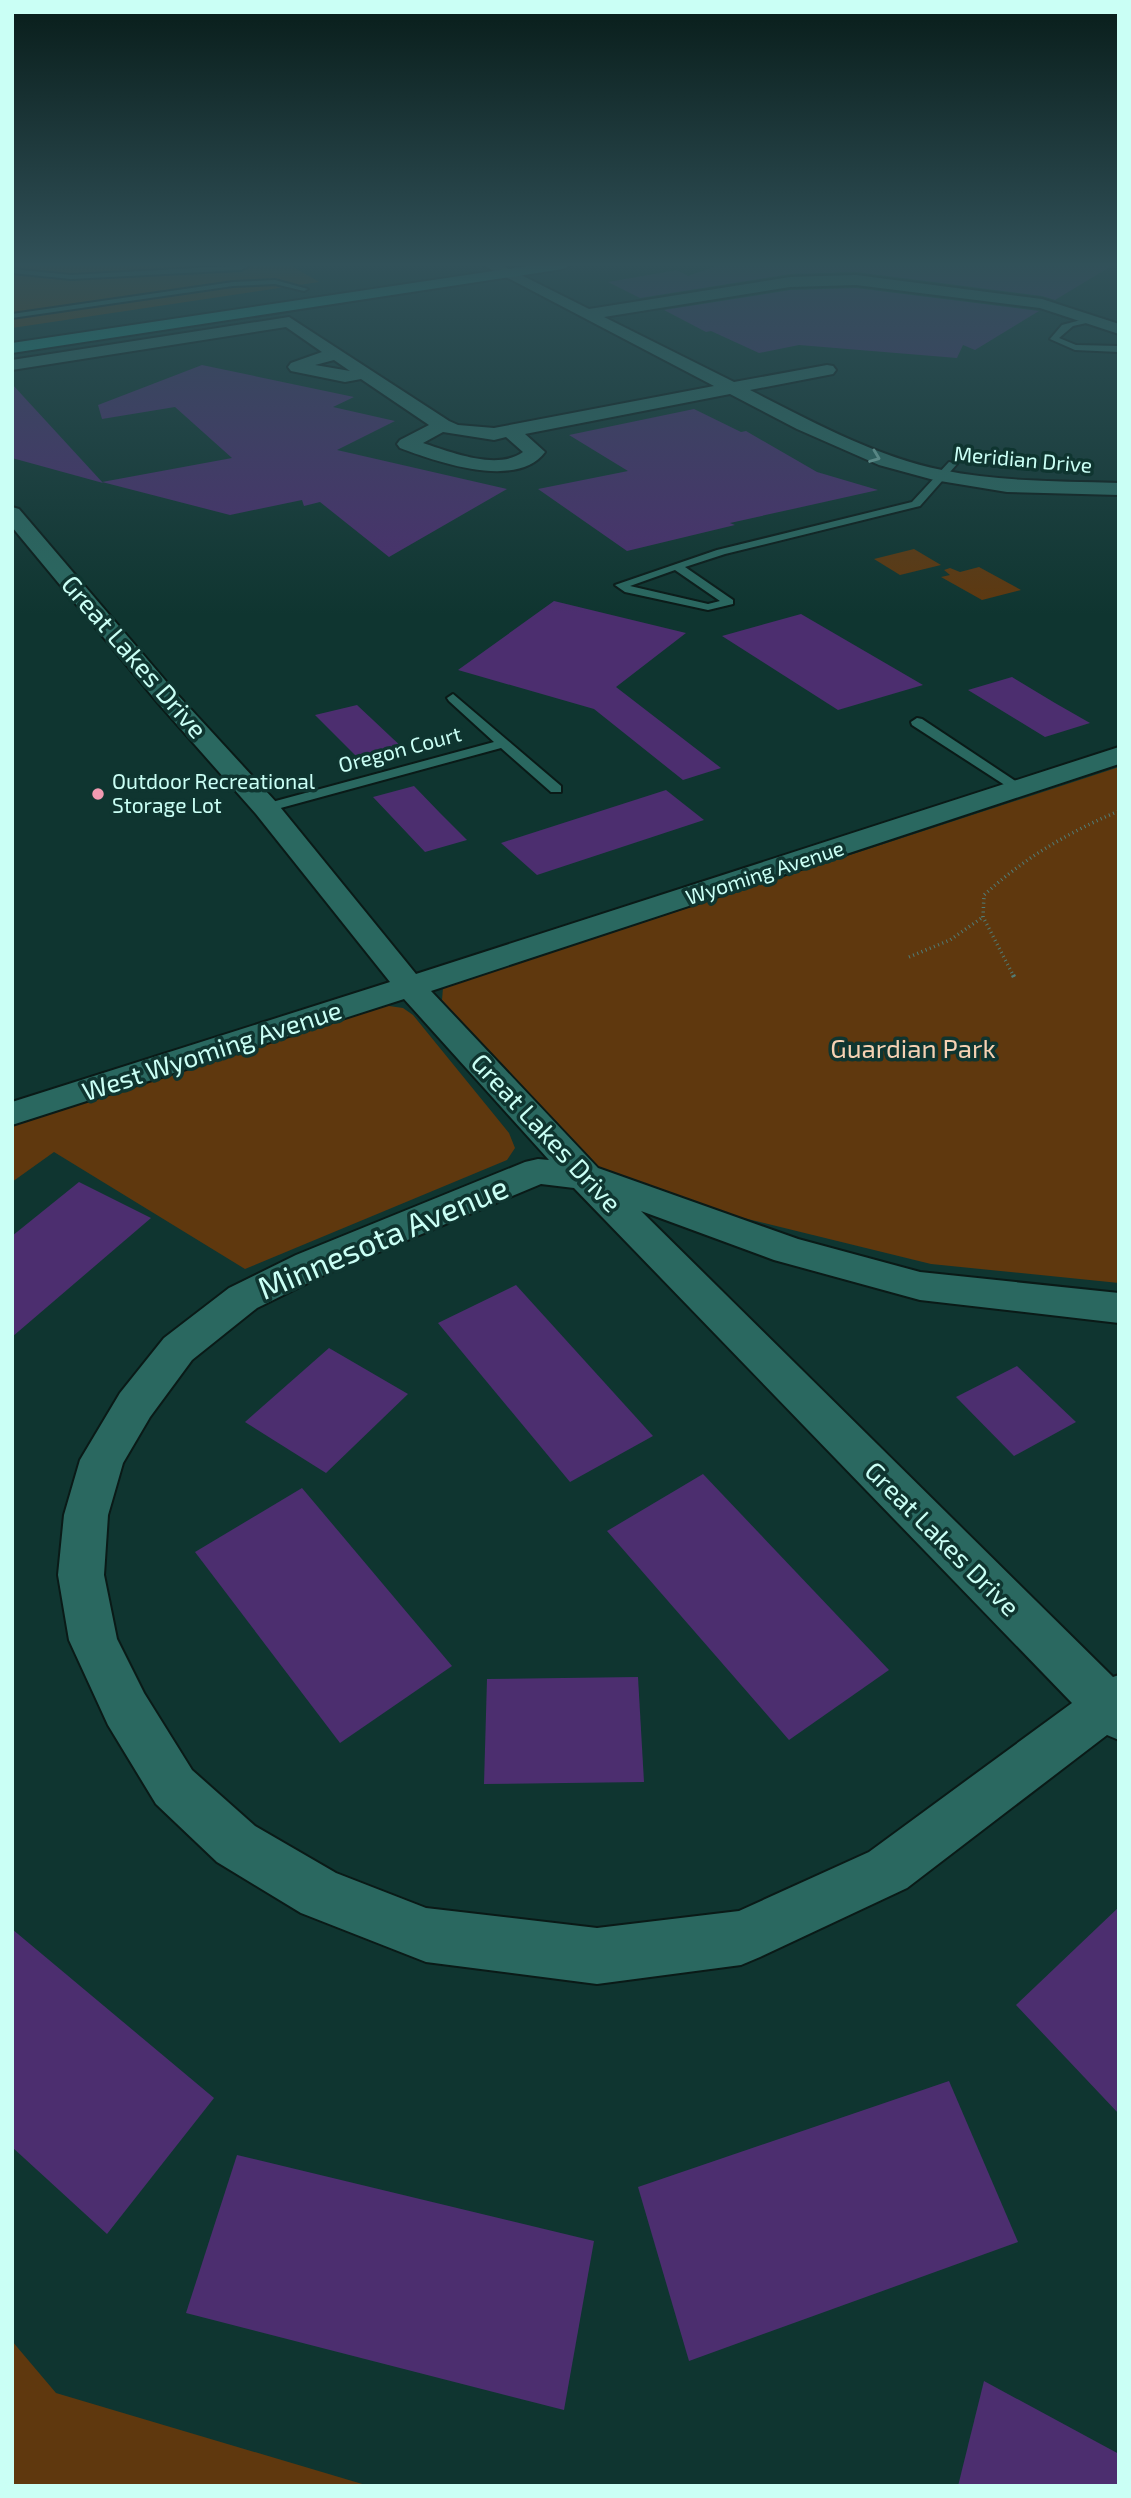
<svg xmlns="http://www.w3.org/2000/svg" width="1131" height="2498" viewBox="0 0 1131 2498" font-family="'Exo 2',sans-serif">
  <rect width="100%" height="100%" fill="#0f3530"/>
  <!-- green -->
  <g fill="#5f380e">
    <polygon points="12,265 290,265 319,282 12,328"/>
    <polygon points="914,549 941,565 900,575 874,559"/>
    <polygon points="979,567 1021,590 982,600 941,577 950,575 944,570 950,568 960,572"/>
    <polygon points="1119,767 1119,1283 931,1264 609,1185 442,1000 443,988"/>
    <polygon points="382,1005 403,1008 413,1015 509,1133 515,1148 507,1160 245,1269 54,1152 12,1182 12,1124"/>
    <polygon points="12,2341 56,2393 369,2486 12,2486"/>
  </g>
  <!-- building -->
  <g fill="#4c2e6f">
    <polygon points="719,265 1113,265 1055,300 1042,296 856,272 790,274 640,298 608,282 677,270 688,276"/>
    <polygon points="856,288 1039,311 975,350 963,345 957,358 799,345 759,353 711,331 706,332 664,310 790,290"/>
    <polygon points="202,365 354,397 333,407 395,421 337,450 507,489 389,557 320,502 304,506 302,500 230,515 102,482 232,458 175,407 102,419 98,405"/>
    <polygon points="12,384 103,483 12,458"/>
    <polygon points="694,409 741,432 746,431 817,472 878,490 730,523 735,525 627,551 538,489 628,471 569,435"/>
    <polygon points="554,601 686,633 616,687 721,768 683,780 594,709 458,670"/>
    <polygon points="801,614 923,685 838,710 722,636"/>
    <polygon points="1012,677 1055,703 1090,723 1045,737 968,690"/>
    <polygon points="357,705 406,751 363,763 315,715"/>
    <polygon points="414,786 440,813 467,840 425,852 373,797"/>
    <polygon points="666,790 704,820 537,875 501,843"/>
    <polygon points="79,1182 151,1218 12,1337 12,1236"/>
    <polygon points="516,1285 653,1436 570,1482 438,1323"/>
    <polygon points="329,1348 408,1394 326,1473 245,1422"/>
    <polygon points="1017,1366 1076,1422 1014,1456 956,1397"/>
    <polygon points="703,1474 889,1670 789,1740 607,1531"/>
    <polygon points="302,1488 452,1666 340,1743 195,1552"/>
    <polygon points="638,1677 644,1782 484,1784 487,1679"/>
    <polygon points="1119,1907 1119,2114 1016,2005"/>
    <polygon points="12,1929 214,2098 107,2234 12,2147"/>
    <polygon points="949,2081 1018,2242 689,2361 638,2187"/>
    <polygon points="237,2155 594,2241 564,2410 186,2313"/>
    <polygon points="984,2381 1119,2454 1119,2486 958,2486"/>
  </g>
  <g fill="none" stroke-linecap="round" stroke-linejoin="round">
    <!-- service casing -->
    <g stroke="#0a1a17" stroke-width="4">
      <g id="service">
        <polygon points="250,265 241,270 71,279 12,273 12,269 71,275"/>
        <polygon points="275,280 308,289 304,291 275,284 233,286 12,318 12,314 233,282"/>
        <polygon points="1092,317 1095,321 1073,326 1059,338 1076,345 1119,346 1119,352 1075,350 1050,339 1062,325"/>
        <path d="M949,462L957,464L920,506L725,554L685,567L733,600V604L708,610L625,592L615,585L717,550L912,502ZM675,570L720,601L708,604L630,586Z"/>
        <polygon points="453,694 561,786 561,792 551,792 501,748 266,812 259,808 261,805 494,742 449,701 447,698"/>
        <polygon points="917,718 922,719 1026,788 1019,792 1014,791 912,725 911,722"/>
      </g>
    </g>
    <!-- minor casing -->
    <g stroke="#0a1a17" stroke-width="4">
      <g id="minor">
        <path d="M483,265H501L589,309L790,277L856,275L1042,299L1119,324V334L1040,308L856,285L790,287L604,317L734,382L827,365L833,366L836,370L833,374L750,390C811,421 874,456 942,470C1000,482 1060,481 1119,483V495L1007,492L934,480L879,465L797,429L730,394L525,434L545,452C517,490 437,462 400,448L397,444L400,440L429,425L361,379L345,382L291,371L288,367L291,363L322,352L286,327L12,370V360L289,317L449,421L458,425L494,428L714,386ZM334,360L350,371L315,365ZM443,432L494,440L506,437L523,452C497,471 451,452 423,443Z"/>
        <path d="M12,507L19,509L176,693L276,802L416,974L1119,747V764L431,991L598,1168L798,1239L920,1272L1119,1293V1323L920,1300L774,1260L641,1211L1113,1677L1119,1675V1740L1107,1735L907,1888L760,1957L741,1965L597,1984L426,1962L301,1913L217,1862L156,1804L108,1725L69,1640L58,1575L64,1515L80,1460L120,1393L164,1338L229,1288L296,1255L525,1162L538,1159L549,1160L404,999L12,1125V1102L390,982L256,814L158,703L12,527ZM541,1184L574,1188L1072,1703L869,1852L739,1911L597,1928L426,1908L336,1873L255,1826L192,1770L144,1693L117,1639L104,1575L108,1515L123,1463L150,1417L192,1360L257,1308L324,1275Z"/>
      </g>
    </g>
    <!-- trunk casing -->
    <g stroke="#0a1a17" stroke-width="4">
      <polygon id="trunk" points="534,265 570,265 563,269 12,353 12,343"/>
    </g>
    <!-- path-far1 -->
    <g stroke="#517c76" stroke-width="3.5" stroke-dasharray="1 3.5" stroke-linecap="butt">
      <polyline points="909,957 950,940 983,917"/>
      <path d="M1014,977L983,917L984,895C1024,858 1069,832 1119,811"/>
    </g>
    <!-- path -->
    <polyline stroke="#517c76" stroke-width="4.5" stroke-dasharray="2 5" stroke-linecap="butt" points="1013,975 1015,979"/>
    <!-- service -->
    <use href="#service" fill="#2a6860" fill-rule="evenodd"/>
    <!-- minor -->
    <use href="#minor" fill="#2a6860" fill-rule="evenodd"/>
    <!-- trunk -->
    <use href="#trunk" fill="#178c7e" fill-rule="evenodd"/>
  </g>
  <!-- one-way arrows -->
  <defs><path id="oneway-chevron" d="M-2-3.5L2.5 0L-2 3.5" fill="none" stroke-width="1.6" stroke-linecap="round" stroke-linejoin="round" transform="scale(1.75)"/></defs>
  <use stroke="#7ab4aa" href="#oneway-chevron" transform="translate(875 457) rotate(21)"/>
  <!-- sky -->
  <linearGradient id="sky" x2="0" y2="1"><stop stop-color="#081d1a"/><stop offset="0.43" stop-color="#315159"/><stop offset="1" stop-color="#315159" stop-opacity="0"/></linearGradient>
  <rect width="1131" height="615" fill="url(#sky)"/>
  <!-- markers -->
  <circle fill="#f19ab1" stroke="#0f3530" stroke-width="2.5" cx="98" cy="794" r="7"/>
  <g text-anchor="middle" stroke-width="7" stroke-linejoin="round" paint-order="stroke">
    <!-- far-street labels -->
    <g font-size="21" fill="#cafff5" stroke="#0f3530">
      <text transform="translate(1023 460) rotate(5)" y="7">Meridian Drive</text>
      <text transform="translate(400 750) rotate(-15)" y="7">Oregon Court</text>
      <text transform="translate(765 873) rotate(-18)" y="7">Wyoming Avenue</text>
    </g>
    <!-- far-poi labels -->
    <g font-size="21" fill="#cafff5" stroke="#0f3530" text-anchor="start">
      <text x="112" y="789">Outdoor Recreational<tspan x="112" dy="24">Storage Lot</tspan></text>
    </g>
    <!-- street labels -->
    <g font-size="26" fill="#cafff5" stroke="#0f3530">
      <text transform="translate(134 657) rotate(49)" y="9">Great Lakes Drive</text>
      <text transform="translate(212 1051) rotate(-18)" y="9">West Wyoming Avenue</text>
      <text transform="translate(546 1133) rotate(47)" y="9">Great Lakes Drive</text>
      <text transform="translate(942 1539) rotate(45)" y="9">Great Lakes Drive</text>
    </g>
    <!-- park labels -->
    <g font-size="26" fill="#f5d1b3" stroke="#0f3530">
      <text x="913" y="1058">Guardian Park</text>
    </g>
    <!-- near-street labels -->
    <g font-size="32" fill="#cafff5" stroke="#0f3530">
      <text transform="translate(383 1238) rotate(-23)" y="11">Minnesota Avenue</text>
    </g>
  </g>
  <!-- border -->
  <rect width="1131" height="2498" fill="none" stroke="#cafff5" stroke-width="28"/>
</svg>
